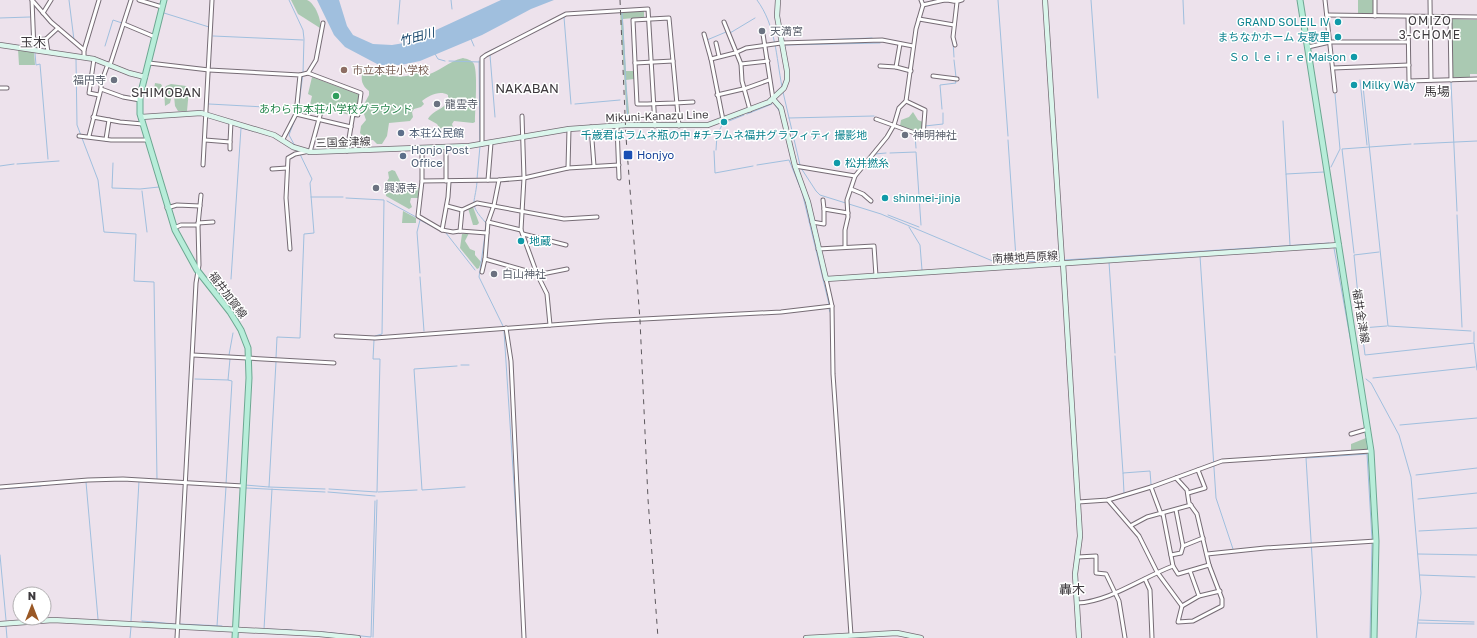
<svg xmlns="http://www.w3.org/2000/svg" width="1477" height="638" viewBox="0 0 1477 638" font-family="'Golos Text','Noto Sans JP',sans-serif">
  <rect width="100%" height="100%" fill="#ede2ec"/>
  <!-- green -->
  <g fill="#aac9b2">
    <path d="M291,0C295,0 303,0 307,0C315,3 322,21 320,28L298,14Z"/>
    <rect x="1358" y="0" width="16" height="14"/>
    <polygon points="644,9 644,17 623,19 626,71 633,71 634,79 626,80 630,122 627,122 620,11"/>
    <polygon points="1451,19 1477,20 1477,74 1470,74 1470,78 1452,77"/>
    <polygon points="18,49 34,52 35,65 19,65"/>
    <path d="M463,58C467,59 472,60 474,64C478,74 475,109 475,122L473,123L454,121L452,124L453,127H443L440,129L437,124L428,119C434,108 449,110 448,95C439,90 429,96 422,101L424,104L421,107L414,109L412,112L413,117L410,121L389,123L387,136L382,144H377L373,140H366L360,133L361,126L366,120L362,108L369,95V91C362,86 360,79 363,71L368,69C382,76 404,80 419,72L423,76C439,73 448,61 463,58Z"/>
    <polygon points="312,77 360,95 357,112 351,112 350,115 310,105 312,96 308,94"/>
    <polygon points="155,83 161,84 164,90 166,86 171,84 186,86 189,90 187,111 178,111 175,106 174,96 172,95 170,103 165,106 164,90 163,93 159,93 154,89"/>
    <polygon points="913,112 918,120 923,122 921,132 900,126 901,120 909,117"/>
    <polygon points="392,170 395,171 401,183 409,188 416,186 419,188 418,198 411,198 410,202 412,207 409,209 386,196 385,185 389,178 388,172"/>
    <polygon points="473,207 479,223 477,225 473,225 468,208"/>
    <polygon points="403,211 416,218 416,223 402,223"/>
    <polygon points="469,233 465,241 470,249 475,251 475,255 481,262 479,268 477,269 460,248 462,234"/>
    <polygon points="1366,438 1367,449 1351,450 1351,444"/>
  </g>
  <!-- water -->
  <polygon fill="#a0bfde" points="317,0 339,0 347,26 353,35 373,44 392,45 410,42 501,0 554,0 531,9 482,35 420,61 401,65 379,65 345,47 334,35"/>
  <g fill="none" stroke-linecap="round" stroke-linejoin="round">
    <!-- stream -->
    <g stroke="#a0bfde" stroke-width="1">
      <polyline points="69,0 74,40"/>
      <polyline points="289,0 303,30 304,39 303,73 298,111 289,135 295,146"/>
      <polyline points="451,0 452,9"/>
      <path d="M757,0C776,26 776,56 782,87"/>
      <polyline points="998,0 1008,136"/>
      <polyline points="1091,0 1098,98"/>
      <polyline points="1183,0 1184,24"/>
      <polyline points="127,9 129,0"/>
      <polyline points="607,10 612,10"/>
      <polyline points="622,12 628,122"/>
      <polyline points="164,13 209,27 209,33"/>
      <polyline points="564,17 571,104"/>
      <polyline points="0,18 30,17"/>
      <polyline points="398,24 400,0"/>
      <polyline points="730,33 755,18"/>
      <polyline points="213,36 303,40"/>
      <polyline points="471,39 474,46"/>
      <polyline points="707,40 726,32"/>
      <polyline points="821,40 872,38"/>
      <polyline points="953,41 954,57"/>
      <polyline points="785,45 880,43"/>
      <polyline points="105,46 113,20 122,23"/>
      <polyline points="35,53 36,65 40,64 48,159"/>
      <polyline points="486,53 564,14"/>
      <polyline points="435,54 438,59 445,61"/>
      <polyline points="490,55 495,117"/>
      <polyline points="76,59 77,125 98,180 104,232 136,234 134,281 154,282 157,480"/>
      <polyline points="954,60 956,77"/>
      <polyline points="449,61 479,62"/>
      <polyline points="479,61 480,143"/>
      <polyline points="1360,80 1367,145"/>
      <polyline points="1451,82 1457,211"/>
      <polyline points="1363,86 1388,326 1471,331"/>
      <polyline points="783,92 800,165"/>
      <polyline points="209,104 283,108"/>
      <polyline points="575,104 620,100"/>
      <polyline points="775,105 780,112"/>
      <polyline points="942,109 940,85 956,83 955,80"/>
      <polyline points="747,114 772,104"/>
      <polyline points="789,118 874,116"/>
      <polyline points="1283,121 1286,174"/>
      <polyline points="724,123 744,115"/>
      <polyline points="925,126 943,124 943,113"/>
      <polyline points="1008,140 1016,258"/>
      <polyline points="1414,144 1477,141"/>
      <polyline points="916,148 915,136 924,137"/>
      <polyline points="716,150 717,135 722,125"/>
      <polyline points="714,151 715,173 753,166"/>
      <polyline points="890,153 916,152 921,225"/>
      <polyline points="875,154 886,153"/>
      <polyline points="113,163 112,188 140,189 159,187"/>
      <polyline points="17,164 59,161"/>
      <polyline points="757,165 789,160 802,192 829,304"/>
      <polyline points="0,166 14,164"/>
      <polyline points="1331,167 1340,149 1335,94"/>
      <polyline points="801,168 816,191 820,195 881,214 995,262 1061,261"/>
      <polyline points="477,179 480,146"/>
      <path d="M477,182C475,205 468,203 486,223L485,232"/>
      <polyline points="142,191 147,232"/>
      <polyline points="311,197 343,197"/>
      <polyline points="346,198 384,200 382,334 375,336"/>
      <polyline points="387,201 416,217"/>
      <polyline points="888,215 919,227"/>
      <polyline points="1457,215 1462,327"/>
      <polyline points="909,227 920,245 922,270"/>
      <polyline points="446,233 475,270"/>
      <polyline points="485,235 479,277 503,326"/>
      <polyline points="1290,245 1286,174 1324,172"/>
      <polyline points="1334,248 1357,376"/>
      <polyline points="1354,253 1342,149 1411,144"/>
      <polyline points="1200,256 1216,498 1233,549"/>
      <polyline points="1064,260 1329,243"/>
      <polyline points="1109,262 1115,353"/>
      <polyline points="420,273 417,232 420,220 437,229"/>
      <polyline points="420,277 424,331"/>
      <polyline points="231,279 241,128 253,131"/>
      <polyline points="829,309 830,312"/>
      <polyline points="1361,326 1354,255 1379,252"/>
      <polyline points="1362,328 1387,326"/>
      <polyline points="1357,329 1359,329"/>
      <polyline points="1362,330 1365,355 1474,343 1477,370"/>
      <polyline points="504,331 519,562"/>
      <polyline points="1474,332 1474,342"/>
      <polyline points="229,355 233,333"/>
      <polyline points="1115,356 1123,473"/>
      <polyline points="276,358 277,337 300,338 304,234 314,233 310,183 312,179 298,150"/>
      <polyline points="461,365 469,365"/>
      <polyline points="457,366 414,369 422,490 465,487"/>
      <polyline points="1373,378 1475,367"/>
      <polyline points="195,379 228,380"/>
      <polyline points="1366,379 1371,383 1399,435 1411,477 1421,593 1416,638"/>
      <polyline points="1400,425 1477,418"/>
      <polyline points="1416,475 1477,468"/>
      <polyline points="86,482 98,619"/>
      <polyline points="226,484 232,381 228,380 230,359"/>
      <polyline points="45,485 88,481"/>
      <polyline points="245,485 269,487 276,362"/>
      <polyline points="269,487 325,489"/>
      <polyline points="246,488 325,492"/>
      <polyline points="0,489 41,486"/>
      <polyline points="272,489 264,629 292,630"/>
      <polyline points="329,489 377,492 380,359 373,359 374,340"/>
      <polyline points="328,492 375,496"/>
      <polyline points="378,492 417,490"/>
      <polyline points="1124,493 1123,473 1150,471 1151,484"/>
      <polyline points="1418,499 1477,493"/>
      <polyline points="1419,531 1477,528"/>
      <polyline points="1418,554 1477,555"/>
      <polyline points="0,555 6,620"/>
      <polyline points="1420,575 1475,577"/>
      <polyline points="1419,620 1474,622"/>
      <polyline points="131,621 139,481"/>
      <polyline points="142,621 175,624"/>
      <polyline points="1418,623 1474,624"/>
      <polyline points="180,624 222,626"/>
      <polyline points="6,626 7,638"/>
      <polyline points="217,626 226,487"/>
      <polyline points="323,632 371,637 375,501"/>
      <polyline points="373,637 377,500"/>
      <polyline points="130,638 131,627"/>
      <polyline points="1317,638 1306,458 1367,454 1372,539"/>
      <polyline points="1370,638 1372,543"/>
    </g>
    <!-- street casing -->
    <g stroke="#766c75" stroke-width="5">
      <g id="street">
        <polyline points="32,0 51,22 84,50 84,57"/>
        <polyline points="32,0 34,50"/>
        <polyline points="139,0 162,7"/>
        <polyline points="1325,0 1335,91"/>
        <polyline points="1430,0 1431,80"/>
        <path d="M923,5C931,3 938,1 946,0C952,0 956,3 962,0"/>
        <polyline points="43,13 51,0"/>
        <polyline points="1327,15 1477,17"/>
        <polyline points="1375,16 1375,0"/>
        <polyline points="1408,17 1409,81 1477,79"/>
        <polyline points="1450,17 1451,80"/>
        <polyline points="919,19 954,25"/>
        <polyline points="724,22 741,64 742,81 750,110"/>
        <polyline points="124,24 155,37"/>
        <polyline points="704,34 711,59 723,120"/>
        <polyline points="763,34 773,99"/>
        <polyline points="46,39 48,52"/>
        <polyline points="34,40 46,39 58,28"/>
        <polyline points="716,43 719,56"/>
        <polyline points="900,44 896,67 911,71"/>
        <polyline points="955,45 953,37 957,2"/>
        <polyline points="1308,47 1330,42 1408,42"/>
        <polyline points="84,50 99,0"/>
        <polyline points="94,59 89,93 99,95"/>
        <polyline points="711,59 735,53 746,48 781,43 882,40 913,46"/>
        <polyline points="149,63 209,70 300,75 296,114 283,139"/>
        <polyline points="635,63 673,61"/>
        <polyline points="741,64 768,61"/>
        <polyline points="110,65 131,0"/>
        <polyline points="880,66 896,67"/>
        <polyline points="1333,68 1409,65"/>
        <polyline points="308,73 361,93 358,115 353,114 347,151"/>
        <polyline points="300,75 308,73 316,60 323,23"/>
        <polyline points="933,76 957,79"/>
        <polyline points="0,88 7,88"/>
        <polyline points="101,89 123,97 140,100"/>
        <polyline points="744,89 769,80"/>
        <polyline points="717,95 743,89"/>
        <polyline points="296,114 351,127"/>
        <polyline points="522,116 524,178 521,230 537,274 547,294 550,325"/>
        <polyline points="93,117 120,122 143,124"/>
        <polyline points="876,119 923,136 925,110 906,101"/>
        <polyline points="617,126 619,178"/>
        <path d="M679,126C676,90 672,54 669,18L633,20L637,104C655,104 674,103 693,102"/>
        <polyline points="591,127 594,166"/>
        <polyline points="79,136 111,140 148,140"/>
        <polyline points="89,136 101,89 101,83 108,64"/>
        <polyline points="106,139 109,120"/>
        <polyline points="205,140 230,142 231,122"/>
        <polyline points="482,144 482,58 486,55 566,14 648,9 655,126"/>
        <polyline points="446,147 446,181"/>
        <polyline points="422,148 422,181 418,216 442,230 453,232 460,231 487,233"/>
        <polyline points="230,149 230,142"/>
        <polyline points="310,152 322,108"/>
        <polyline points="203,165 212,0"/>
        <polyline points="795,166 855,176"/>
        <polyline points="568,168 569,129"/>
        <polyline points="272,169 287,168"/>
        <polyline points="488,180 491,143"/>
        <polyline points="422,181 499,180 524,178 568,168 619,165"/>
        <polyline points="851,189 863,194 871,201"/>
        <polyline points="823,200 824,209 848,213"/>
        <polyline points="447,206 462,210"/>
        <polyline points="167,208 177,205 200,206"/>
        <polyline points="488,222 521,230"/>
        <polyline points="812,222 824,224 824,209"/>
        <polyline points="198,223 213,222"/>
        <polyline points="174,228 181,225 198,225"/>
        <polyline points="442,230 448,197 449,182"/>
        <polyline points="460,231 462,210 477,203 564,219 597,217"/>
        <polyline points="523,234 566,245"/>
        <polyline points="845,247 845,230 848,217 847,200 855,176 887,137 894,125 899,108 906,101 916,29 923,5 921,0"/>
        <polyline points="290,249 286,198 288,158 295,154 305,152"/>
        <polyline points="818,249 874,246 876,276"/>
        <polyline points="485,259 537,274"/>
        <polyline points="482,272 485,259 488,222 494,205 499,180"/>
        <polyline points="537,275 567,269"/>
        <polyline points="826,279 832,306 833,374 851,635"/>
        <polyline points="506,328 511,361 524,638"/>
        <polyline points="336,336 375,338 605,321 781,312 832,306"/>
        <polyline points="193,355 334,363"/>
        <polyline points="1351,434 1368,429"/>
        <polyline points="1176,478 1187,490 1189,503 1197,514 1209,565 1222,599 1222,606 1193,621 1178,622 1182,606"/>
        <polyline points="0,487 88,480 123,479 243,486"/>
        <polyline points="1151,487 1161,514"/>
        <polyline points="1188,493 1205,488 1198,470"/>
        <polyline points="1108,500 1139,536 1157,572 1182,606 1199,596 1220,591"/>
        <polyline points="1078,502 1108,500 1151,487 1222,461 1371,451"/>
        <polyline points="1176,510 1183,546"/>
        <polyline points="1163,514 1173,566 1178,574 1209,565"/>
        <polyline points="1132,525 1147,517 1191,505"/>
        <polyline points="1207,554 1265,548 1376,541"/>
        <polyline points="1171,555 1181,553 1183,546 1203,538"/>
        <polyline points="1078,557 1096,556 1096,573 1106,574 1119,601 1125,638"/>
        <polyline points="1190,571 1199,596"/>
        <polyline points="1145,579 1150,590 1152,638"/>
        <path d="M1077,603C1109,602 1143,577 1173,566"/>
        <polyline points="177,638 196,283 199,265 198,225 201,195"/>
      </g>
    </g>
    <!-- secondary casing -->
    <g stroke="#766c75" stroke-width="6">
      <g id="secondary">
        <polyline points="1045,0 1062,261 1063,263"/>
        <polyline points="0,45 94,59 129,73 145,77"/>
        <polyline points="773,99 781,108 795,166 808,202 826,279 1339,245"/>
        <polyline points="141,117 201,113 274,135 293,147 310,152 469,146 569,129 626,125 708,125 769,102 784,88 787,80 787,71 777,16 778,0"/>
        <polyline points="1063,263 1080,536 1075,574 1079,638"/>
        <polyline points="0,624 53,620 319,634 358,638"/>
        <polyline points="806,638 897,633 921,638"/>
      </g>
    </g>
    <!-- primary casing -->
    <g stroke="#6da792" stroke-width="7">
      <g id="primary">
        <polyline points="164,0 140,96 140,114 175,230 197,270 230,312 241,330 248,348 249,378 235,638"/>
        <polyline points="1300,0 1371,451 1376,541 1374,638"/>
      </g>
    </g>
    <!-- street -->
    <use href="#street" stroke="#fff" stroke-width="3"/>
    <!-- secondary -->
    <use href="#secondary" stroke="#dbf6ec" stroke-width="4.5"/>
    <!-- primary -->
    <use href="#primary" stroke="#b7edd9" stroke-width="5"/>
    <!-- rail -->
    <polyline stroke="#5e595e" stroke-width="1" stroke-dasharray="5 5" stroke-linecap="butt" points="620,0 626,137 640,320 648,499 658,638"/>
  </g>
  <!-- markers -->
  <g fill="#0f9aa8" stroke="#fff" stroke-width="1.5">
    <circle cx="1338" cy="22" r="4"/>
    <circle cx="1338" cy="37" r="4"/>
    <circle cx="1354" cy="57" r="4"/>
    <circle cx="1354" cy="85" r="4"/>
    <circle cx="724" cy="122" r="4"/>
    <circle cx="837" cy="163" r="4"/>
    <circle cx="885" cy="198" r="4"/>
    <circle cx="521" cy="241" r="4"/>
  </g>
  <g fill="#6b7280" stroke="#fff" stroke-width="1.5">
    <circle cx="762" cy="31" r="4"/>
    <circle cx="114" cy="80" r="4"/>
    <circle cx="437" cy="104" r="4"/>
    <circle cx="905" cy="135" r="4"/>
    <circle cx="376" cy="188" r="4"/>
    <circle cx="494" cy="274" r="4"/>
  </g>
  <circle fill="#8d6e63" stroke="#fff" stroke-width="1.5" cx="344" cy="70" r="4"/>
  <circle fill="#2e9e5b" stroke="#fff" stroke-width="1.5" cx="336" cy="96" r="4"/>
  <g fill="#5c6f8a" stroke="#fff" stroke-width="1.5">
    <circle cx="401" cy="133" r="4"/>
    <circle cx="403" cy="156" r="4"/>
  </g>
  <rect fill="#1a4fb4" stroke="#fff" stroke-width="1.5" x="623" y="150" width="10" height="10" rx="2"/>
  <g text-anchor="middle" stroke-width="3" stroke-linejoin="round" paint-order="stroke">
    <!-- culture labels -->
    <g font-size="11" fill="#0d838f" stroke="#fff" text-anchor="start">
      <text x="1330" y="26" text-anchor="end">GRAND SOLEIL Ⅳ</text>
      <text x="1330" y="41" text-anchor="end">まちなかホーム 友歌里</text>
      <text x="1346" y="61" text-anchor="end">Ｓｏｌｅｉｒｅ Maison</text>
      <text x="1362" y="89">Milky Way</text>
      <text x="724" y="139" text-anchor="middle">千歳君はラムネ瓶の中 #チラムネ福井グラフィティ 撮影地</text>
      <text x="845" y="167">松井撚糸</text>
      <text x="893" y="202">shinmei-jinja</text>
      <text x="529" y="245">地蔵</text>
    </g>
    <!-- worship labels -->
    <g font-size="11" fill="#5b616d" stroke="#fff" text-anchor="start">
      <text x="770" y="35">天満宮</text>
      <text x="106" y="84" text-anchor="end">福円寺</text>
      <text x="445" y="108">龍雲寺</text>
      <text x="913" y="139">神明神社</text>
      <text x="384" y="192">興源寺</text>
      <text x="502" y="278">白山神社</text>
    </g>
    <!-- education labels -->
    <g font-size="11" fill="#785e54" stroke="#fff" text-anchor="start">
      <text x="352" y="74">市立本荘小学校</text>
    </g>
    <!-- leisure labels -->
    <g font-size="11" fill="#27864d" stroke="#fff">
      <text x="336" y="113">あわら市本荘小学校グラウンド</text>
    </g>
    <!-- street labels -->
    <g font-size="11" fill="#3e3a3e" stroke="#fff">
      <text transform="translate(657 116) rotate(-2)" y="4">Mikuni-Kanazu Line</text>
      <text transform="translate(343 142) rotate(-2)" y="4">三国金津線</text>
      <text transform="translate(1025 257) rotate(-3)" y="4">南横地芦原線</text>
      <text transform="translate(228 295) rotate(53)" y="4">福井加賀線</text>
      <text transform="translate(1361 316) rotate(81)" y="4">福井金津線</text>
    </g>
    <!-- service labels -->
    <g font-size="11" fill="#4e5e75" stroke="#fff" text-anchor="start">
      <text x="409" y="137">本荘公民館</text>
      <text x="411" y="154">Honjo Post<tspan x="411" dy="13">Office</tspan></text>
    </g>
    <!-- transit labels -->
    <g font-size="11" fill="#164399" stroke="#fff" text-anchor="start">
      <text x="637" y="159">Honjyo</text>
    </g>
    <!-- neighbourhood labels -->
    <g font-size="12" letter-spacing="1" fill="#3e3a3e" stroke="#fff">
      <text x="1430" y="25">OMIZO<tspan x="1430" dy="14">3-CHOME</tspan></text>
    </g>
    <!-- water labels -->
    <g font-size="12" font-style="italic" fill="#0f4067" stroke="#fff">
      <text transform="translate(417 37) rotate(-15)" y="4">竹田川</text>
    </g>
    <!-- quarter labels -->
    <g font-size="13" fill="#3e3a3e" stroke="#fff">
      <text x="33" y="47">玉木</text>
      <text x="527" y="93">NAKABAN</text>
      <text x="1437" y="96">馬場</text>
      <text x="166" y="97">SHIMOBAN</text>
      <text x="1072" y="594">轟木</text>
    </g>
  </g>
  <!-- north arrow -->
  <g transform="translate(32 606)"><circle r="19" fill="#ffffff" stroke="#b2b0b2"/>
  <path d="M0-3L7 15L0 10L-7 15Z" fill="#9a5825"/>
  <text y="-6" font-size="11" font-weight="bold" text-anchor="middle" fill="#3e3a3e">N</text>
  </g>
</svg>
